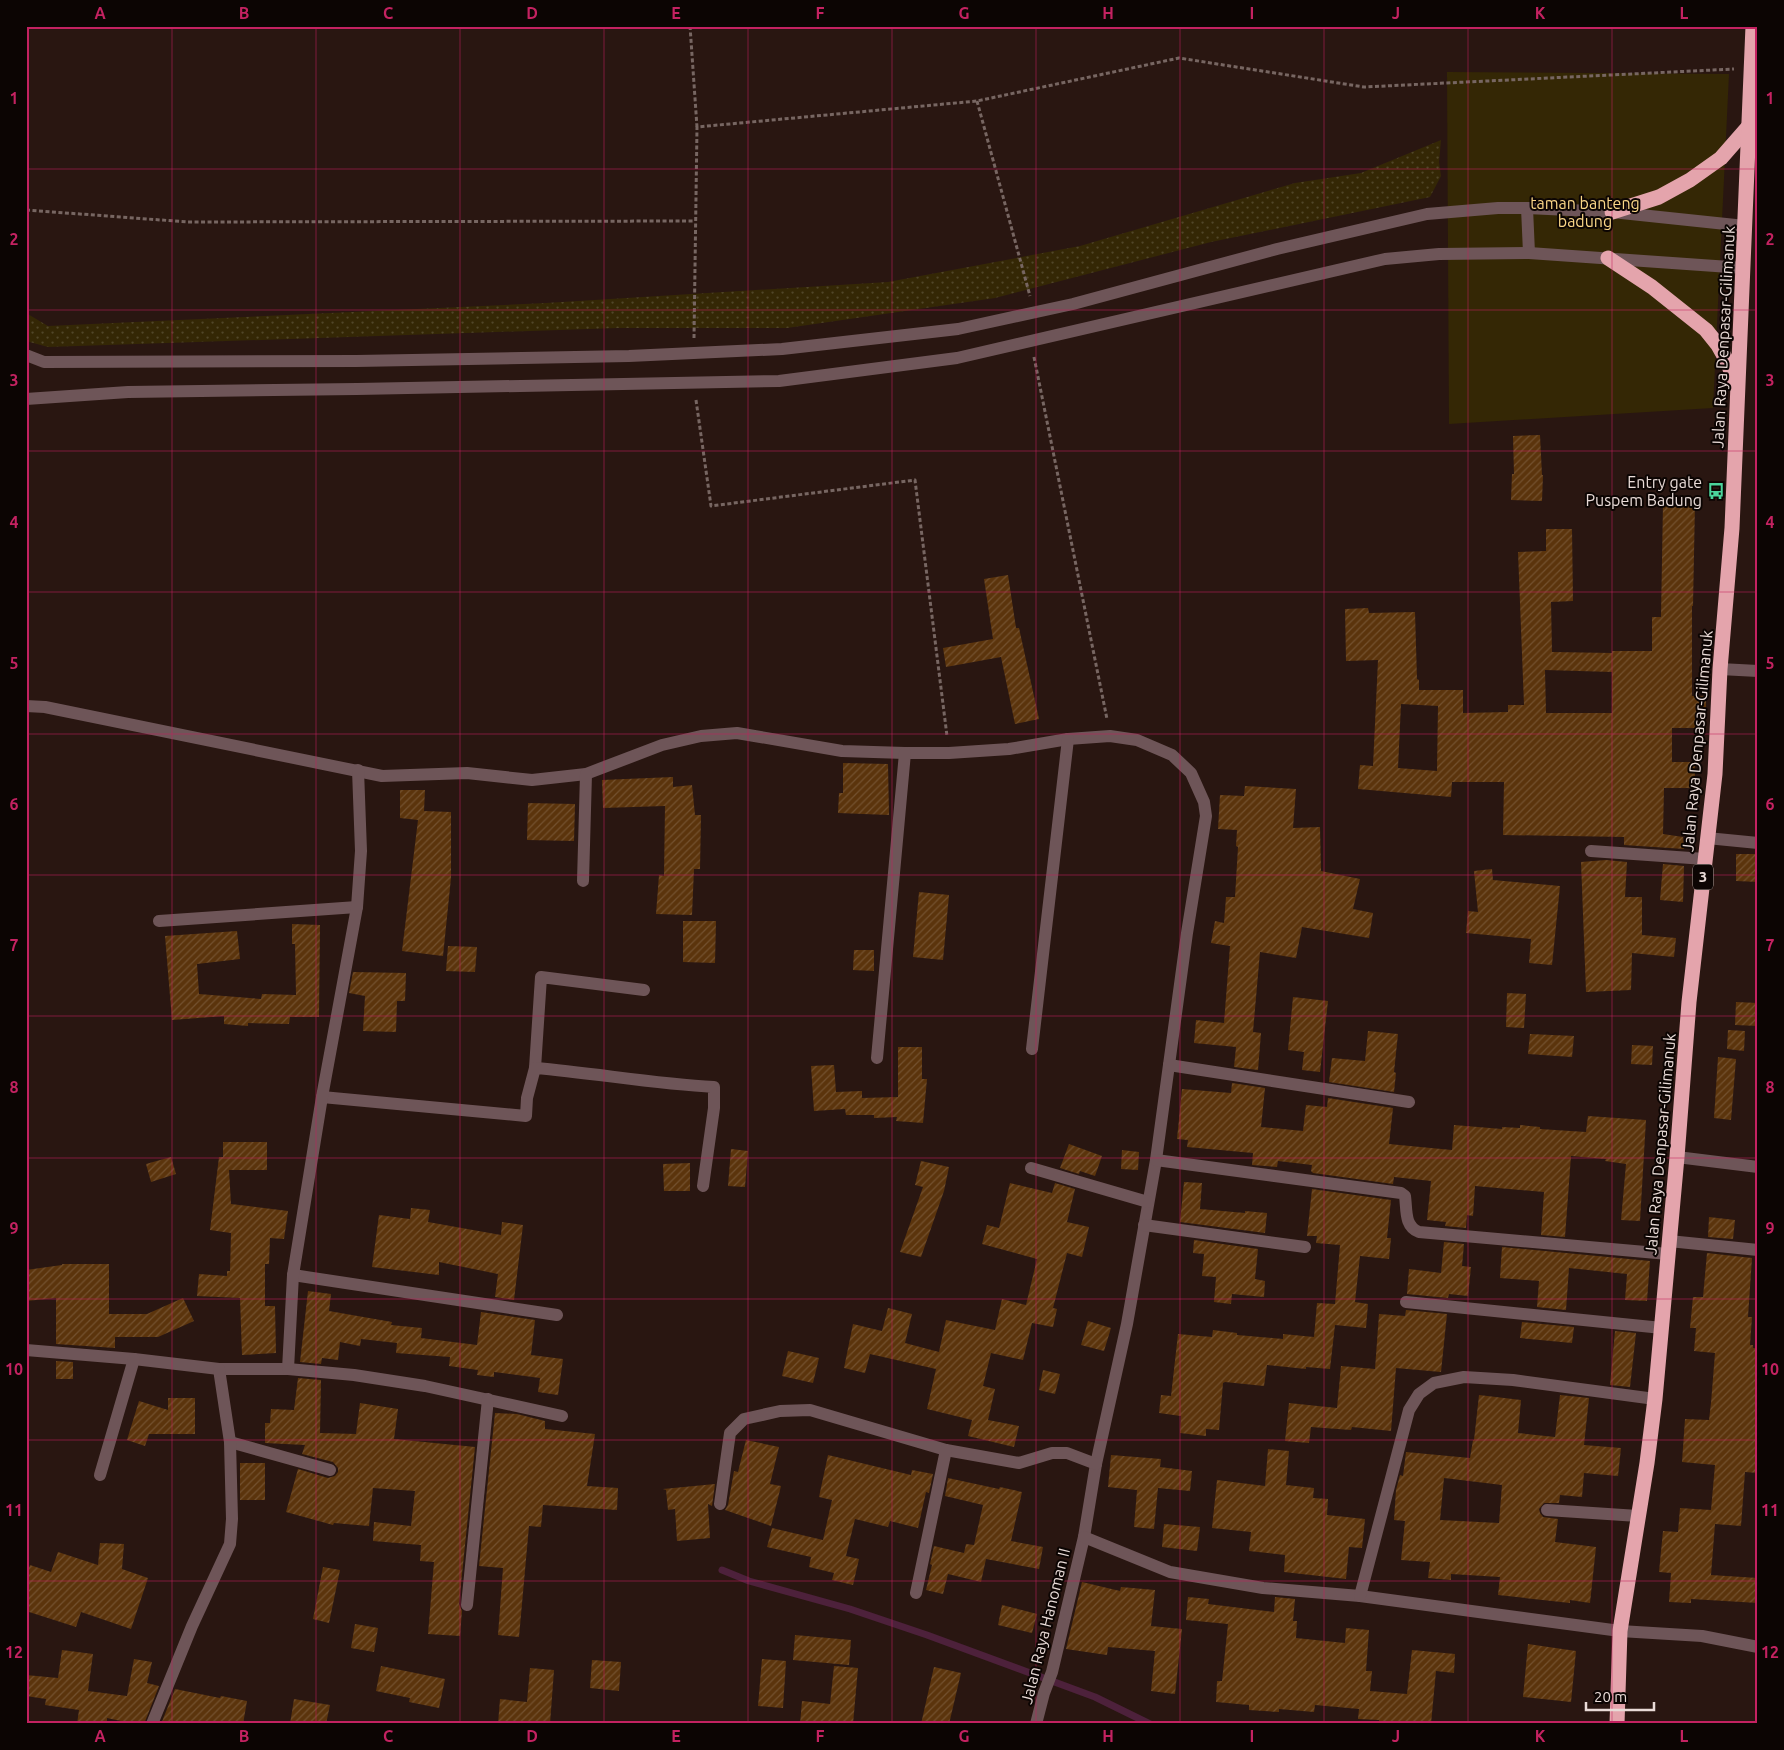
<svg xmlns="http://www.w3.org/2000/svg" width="1784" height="1750" viewBox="0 0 1784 1750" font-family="Ubuntu,sans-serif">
  <defs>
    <pattern id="grass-dots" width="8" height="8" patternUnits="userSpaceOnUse" patternTransform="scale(1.25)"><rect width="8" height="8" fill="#342705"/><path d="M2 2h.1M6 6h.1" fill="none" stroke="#514629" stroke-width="1.8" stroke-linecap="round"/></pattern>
    <pattern id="building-hatch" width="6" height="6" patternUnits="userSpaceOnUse" patternTransform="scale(1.25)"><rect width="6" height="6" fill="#5b340c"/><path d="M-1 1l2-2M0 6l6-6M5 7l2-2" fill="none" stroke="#73512f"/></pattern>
  </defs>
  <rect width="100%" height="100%" fill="#291611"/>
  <!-- grass -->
  <polygon fill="url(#grass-dots)" points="1441,140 1439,162 1441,176 1430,197 1211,242 995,298 787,328 618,328 48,347 26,341 26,313 48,326 546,303 888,282 1080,246 1295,183 1361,173"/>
  <!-- green -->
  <polygon fill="#342705" points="1447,72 1729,74 1713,408 1449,424"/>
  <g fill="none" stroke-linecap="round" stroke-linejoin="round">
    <!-- stream -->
    <polyline stroke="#4d213b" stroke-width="7" points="722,1570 749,1581 850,1609 927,1635 1095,1697 1150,1724"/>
  </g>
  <!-- building -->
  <g fill="url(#building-hatch)" fill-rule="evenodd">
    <polygon points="1540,435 1542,475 1543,475 1542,501 1511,500 1512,474 1514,474 1513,436"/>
    <path d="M1663,503H1695L1693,606H1692V696H1706V728H1672V762H1695V788H1664L1663,834L1683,837L1684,849L1624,845V837L1503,835L1504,782H1452L1451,797L1358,789L1360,765L1373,766L1378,660L1346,661L1345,609L1368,608L1369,613L1415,612L1417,679L1419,680V690H1463V713L1508,712V705H1524L1518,552L1546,551V529H1572L1573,601L1551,602L1552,652L1612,653V651H1652V617H1661ZM1545,670L1612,672V713H1546ZM1401,704L1438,706L1437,771L1398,768Z"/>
    <polygon points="1008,575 1016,628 1019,628 1039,719 1015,724 1001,657 946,667 943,648 993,639 984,579"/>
    <polygon points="843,763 888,764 889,815 838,813 839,793 843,793"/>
    <polygon points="673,777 673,787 692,785 695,815 701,815 700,869 694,869 692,915 656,914 659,875 664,876 665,806 603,808 602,780"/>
    <polygon points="1245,786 1296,789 1293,828 1320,827 1321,871 1360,879 1353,909 1373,913 1369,938 1302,927 1296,958 1260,952 1253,1032 1261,1033 1258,1070 1234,1067 1236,1047 1194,1043 1196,1020 1224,1023 1230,946 1211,943 1215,921 1224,923 1226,897 1235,897 1238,847 1236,846 1237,830 1218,829 1220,795 1244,796"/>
    <polygon points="400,790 425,790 424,811 451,812 451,878 443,956 402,951 418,820 400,818"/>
    <polygon points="528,803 575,804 574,841 527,840"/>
    <polygon points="1736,854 1758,854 1758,882 1736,881"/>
    <polygon points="1606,860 1627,862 1625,897 1642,897 1642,935 1676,938 1674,957 1632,953 1631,990 1586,992 1581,862"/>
    <polygon points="1663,864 1684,866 1683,902 1660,900"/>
    <polygon points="1492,869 1493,880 1560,886 1552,965 1529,963 1531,939 1466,933 1468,911 1478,912 1474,871"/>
    <polygon points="919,892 949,895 943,960 913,957"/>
    <polygon points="683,921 716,921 715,963 683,962"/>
    <polygon points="292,924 320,925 319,1017 290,1017 289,1024 248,1023 248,1026 224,1024 224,1016 172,1020 165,936 237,931 240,959 197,964 199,994 261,999 262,994 296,995 295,944 292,944"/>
    <polygon points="448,946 477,947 475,972 446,971"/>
    <polygon points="854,950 874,950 874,971 853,970"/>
    <polygon points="353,972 406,973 405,1001 397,1001 396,1032 363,1031 365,996 349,993"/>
    <polygon points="1507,993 1526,994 1524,1028 1506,1027"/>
    <polygon points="1293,997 1328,1001 1320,1072 1302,1070 1304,1052 1288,1050"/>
    <polygon points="1736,1002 1758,1003 1758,1026 1735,1025"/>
    <polygon points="1728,1030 1745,1031 1744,1051 1727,1049"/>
    <polygon points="1368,1031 1398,1034 1394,1072 1396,1073 1394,1092 1329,1082 1332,1058 1365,1061"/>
    <polygon points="1530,1034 1574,1036 1572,1057 1528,1054"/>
    <polygon points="1632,1045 1653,1046 1652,1065 1631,1064"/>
    <polygon points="898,1047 922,1047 922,1079 927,1079 923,1123 896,1121 897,1117 874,1118 874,1115 846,1115 845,1109 814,1111 811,1066 834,1065 836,1092 862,1091 862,1098 898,1097"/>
    <polygon points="1718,1057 1736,1059 1731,1120 1714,1118"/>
    <polygon points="1232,1083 1265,1088 1261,1127 1303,1131 1306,1105 1327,1107 1328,1098 1393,1108 1389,1144 1452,1150 1454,1125 1502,1129 1502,1127 1520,1128 1520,1125 1540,1127 1540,1129 1586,1132 1588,1116 1646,1120 1640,1221 1621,1220 1626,1164 1605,1161 1606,1159 1571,1156 1565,1237 1541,1235 1544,1192 1475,1186 1473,1216 1467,1215 1466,1228 1445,1226 1446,1222 1427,1220 1431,1181 1394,1177 1393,1184 1313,1173 1311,1171 1312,1165 1278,1161 1277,1167 1252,1165 1253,1153 1187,1147 1188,1140 1177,1139 1182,1089 1231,1093"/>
    <polygon points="223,1142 267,1142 267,1170 229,1170 231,1204 288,1211 284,1239 270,1238 269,1264 265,1264 265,1306 275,1306 276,1353 242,1355 240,1298 197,1296 199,1274 227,1276 227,1271 230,1271 231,1233 210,1230 219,1157 223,1157"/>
    <polygon points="1069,1144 1102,1156 1095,1176 1080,1171 1079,1174 1060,1168"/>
    <polygon points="731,1149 748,1151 745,1187 728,1186"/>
    <polygon points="1122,1150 1139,1152 1138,1170 1121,1169"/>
    <polygon points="171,1157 176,1174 151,1182 146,1164"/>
    <polygon points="921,1161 949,1167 944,1191 921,1257 900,1252 923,1187 915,1185"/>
    <polygon points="690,1163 690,1191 664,1191 663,1164"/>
    <polygon points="1184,1182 1202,1183 1200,1209 1245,1213 1245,1211 1267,1213 1265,1233 1180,1222"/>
    <polygon points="1010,1183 1052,1193 1055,1183 1075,1189 1067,1222 1089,1227 1082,1257 1067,1253 1053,1308 1057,1309 1053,1327 1032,1323 1023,1360 991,1353 983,1386 995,1389 988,1420 1019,1426 1014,1447 968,1436 972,1420 927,1409 936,1369 870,1354 865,1373 844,1368 853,1324 882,1331 888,1308 912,1314 905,1343 939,1352 946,1320 995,1330 1002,1299 1026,1305 1037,1259 982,1244 987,1225 999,1228"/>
    <polygon points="1312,1189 1391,1200 1387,1238 1391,1238 1389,1259 1360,1256 1355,1302 1368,1304 1366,1328 1335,1325 1330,1369 1306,1367 1306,1369 1267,1365 1264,1386 1225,1382 1223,1383 1219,1430 1206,1429 1206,1436 1180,1433 1181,1416 1159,1413 1161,1395 1171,1396 1178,1334 1212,1337 1213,1330 1237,1333 1237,1335 1283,1339 1283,1334 1314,1337 1317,1303 1335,1304 1340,1245 1316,1243 1317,1236 1307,1236"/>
    <polygon points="411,1208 430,1210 428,1222 501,1235 502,1222 523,1225 514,1300 495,1297 498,1274 439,1262 439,1275 372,1267 379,1215 410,1219"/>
    <polygon points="1709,1217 1735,1220 1733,1239 1708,1237"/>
    <polygon points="1194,1240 1258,1249 1255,1279 1265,1281 1264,1297 1232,1294 1231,1304 1214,1302 1216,1277 1202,1276 1204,1254 1193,1253"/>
    <polygon points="1444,1242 1464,1244 1462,1266 1471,1267 1468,1296 1449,1294 1448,1298 1407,1294 1409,1269 1441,1273"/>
    <polygon points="1502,1247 1650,1261 1647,1301 1625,1300 1627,1274 1569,1268 1566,1310 1537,1307 1539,1281 1500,1278"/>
    <polygon points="1707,1253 1752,1258 1748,1317 1752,1317 1750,1345 1753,1345 1753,1348 1758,1348 1758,1473 1745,1472 1741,1526 1715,1524 1711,1575 1758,1578 1758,1603 1691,1599 1691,1603 1669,1602 1671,1573 1659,1572 1663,1531 1678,1532 1680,1508 1711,1510 1715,1465 1682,1462 1685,1419 1709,1420 1711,1403 1715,1353 1694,1351 1696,1328 1690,1328 1693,1297 1703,1297"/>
    <polygon points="62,1264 109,1264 109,1314 147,1314 183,1298 194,1321 158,1337 115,1337 115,1348 56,1344 56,1298 26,1301 26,1270 62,1265"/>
    <polygon points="308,1291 331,1294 329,1311 392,1322 391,1325 422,1328 421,1338 477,1345 481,1312 535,1320 531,1355 563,1359 558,1395 538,1392 540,1378 494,1372 494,1377 477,1375 478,1370 449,1366 450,1357 396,1353 397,1343 361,1339 360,1346 340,1342 338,1360 322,1358 321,1364 300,1362"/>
    <polygon points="1406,1310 1447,1314 1441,1372 1396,1368 1391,1431 1352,1427 1351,1430 1311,1427 1309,1443 1285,1441 1289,1403 1337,1408 1341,1366 1375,1369 1379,1314 1405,1316"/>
    <polygon points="1088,1321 1111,1328 1104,1351 1081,1345"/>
    <polygon points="1522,1322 1574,1327 1572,1343 1520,1338"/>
    <polygon points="1615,1331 1636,1333 1630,1387 1610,1385"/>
    <polygon points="788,1351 819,1358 813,1383 782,1376"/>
    <polygon points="56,1361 73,1362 73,1379 56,1379"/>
    <polygon points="1043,1370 1060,1374 1055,1394 1039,1390"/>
    <polygon points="298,1378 321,1380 320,1433 356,1434 360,1403 398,1409 394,1439 475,1447 459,1604 462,1611 460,1636 428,1634 434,1562 420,1561 421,1545 373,1541 374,1522 411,1526 415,1491 373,1488 369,1526 334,1523 333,1525 286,1512 298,1469 328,1478 335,1476 338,1472 338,1468 333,1462 302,1454 305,1445 265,1443 265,1423 270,1423 271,1409 294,1410"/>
    <path d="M1479,1395L1521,1400L1518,1433L1555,1437L1560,1395L1589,1398L1584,1445L1621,1448L1618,1476L1584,1473L1582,1497L1560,1495L1559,1503H1544L1539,1509L1540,1513L1543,1517L1558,1519L1555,1542L1596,1547L1590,1603L1570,1600V1603L1498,1595L1500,1577L1451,1574V1580L1428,1578L1430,1562L1401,1560L1405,1521L1394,1520L1396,1490L1400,1475L1403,1476L1406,1452L1470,1458L1473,1440H1474ZM1444,1478L1502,1485L1499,1523L1440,1520Z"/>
    <polygon points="168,1398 195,1398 195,1434 149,1434 145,1446 127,1440 139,1401 168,1410"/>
    <polygon points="495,1413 517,1414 545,1421 545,1429 595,1434 587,1486 618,1488 617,1510 543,1505 541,1527 529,1526 519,1637 498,1635 503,1568 479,1566"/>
    <polygon points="746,1440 779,1447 770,1484 781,1486 771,1526 725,1510 728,1505 734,1471 738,1472"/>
    <polygon points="1268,1449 1289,1451 1286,1485 1314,1488 1313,1498 1328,1499 1327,1515 1365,1519 1362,1548 1349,1547 1346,1579 1284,1572 1285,1555 1249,1551 1251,1532 1212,1528 1217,1480 1265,1486"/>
    <polygon points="828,1455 911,1475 912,1470 933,1474 929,1493 926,1492 918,1528 890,1521 888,1527 855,1519 846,1556 859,1559 853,1585 832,1580 834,1573 809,1567 811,1557 767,1547 772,1528 823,1540 832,1500 819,1497"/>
    <polygon points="1111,1455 1161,1459 1160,1467 1192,1471 1190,1491 1158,1488 1154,1529 1134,1527 1137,1490 1108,1487"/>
    <rect x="240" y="1463" width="25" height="37"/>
    <polygon points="948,1478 999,1489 1000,1487 1022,1492 1011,1541 1043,1547 1039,1569 986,1559 981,1582 948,1574 943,1594 926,1590 932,1565 930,1564 934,1546 964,1553 966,1544 974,1545 983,1505 945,1496"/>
    <polygon points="715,1484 712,1506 708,1504 710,1538 677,1541 675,1509 668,1510 666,1490 663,1489"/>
    <polygon points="1164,1524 1200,1527 1197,1551 1162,1547"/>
    <polygon points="100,1543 124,1544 122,1569 148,1578 131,1629 81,1612 76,1627 26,1611 26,1576 30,1565 51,1572 58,1552 98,1565"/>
    <polygon points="323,1567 340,1570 329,1623 313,1619"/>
    <polygon points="1082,1582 1120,1591 1121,1587 1155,1590 1151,1626 1182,1629 1175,1694 1151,1691 1155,1651 1108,1647 1107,1655 1066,1649"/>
    <polygon points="1188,1597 1209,1599 1208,1604 1274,1612 1275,1597 1295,1599 1293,1621 1297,1621 1296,1638 1345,1643 1346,1628 1369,1630 1366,1671 1372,1671 1370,1691 1407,1694 1412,1650 1455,1654 1454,1673 1436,1671 1431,1724 1406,1722 1406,1724 1388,1724 1379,1723 1379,1720 1358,1719 1359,1709 1315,1705 1314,1712 1279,1709 1279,1712 1249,1710 1249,1705 1216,1702 1217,1681 1222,1681 1228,1624 1186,1620"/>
    <polygon points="1002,1605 1037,1614 1032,1633 998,1625"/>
    <polygon points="355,1624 378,1628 374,1652 351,1648"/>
    <polygon points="795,1635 851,1640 849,1665 793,1660"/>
    <polygon points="1528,1644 1576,1651 1571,1702 1523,1697"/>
    <polygon points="62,1650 93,1654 88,1691 127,1696 134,1659 152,1662 147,1683 159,1686 144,1724 135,1724 107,1718 107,1724 77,1724 79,1710 45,1705 46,1699 26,1696 26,1675 58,1678"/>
    <polygon points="762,1659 786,1661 783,1708 758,1706"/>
    <polygon points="592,1660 621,1662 619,1691 590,1688"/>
    <polygon points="381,1666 445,1679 439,1708 409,1702 410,1698 376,1691"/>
    <polygon points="834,1666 858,1668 853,1724 800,1724 802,1701 830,1704"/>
    <polygon points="934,1667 961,1673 949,1724 921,1724"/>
    <polygon points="530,1668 554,1670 550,1724 498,1724 500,1699 527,1702"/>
    <polygon points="175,1689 220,1698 221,1696 247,1701 243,1724 161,1724"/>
    <polygon points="294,1699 330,1705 326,1724 290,1724"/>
  </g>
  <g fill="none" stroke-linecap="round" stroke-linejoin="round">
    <!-- path -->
    <g stroke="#776662" stroke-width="3" stroke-dasharray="4 2.5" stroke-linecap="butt">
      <polyline points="690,26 697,127"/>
      <polyline points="977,101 1030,296"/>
      <polyline points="26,210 188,222 695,221"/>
      <polyline points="694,338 697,127 977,101 1179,58 1364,87 1734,69"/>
      <polyline points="1034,357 1107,719"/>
      <polyline points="696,400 711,506 915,480 947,736"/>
    </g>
    <!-- minor -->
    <g stroke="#6e5558" stroke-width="12">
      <polyline points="1527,208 1529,253"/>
      <polyline points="26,355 44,362 356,361 629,356 782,349 958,329 1073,304 1277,249 1427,214 1498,208 1527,208 1612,212 1745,226"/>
      <polyline points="26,399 128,392 357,389 779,381 957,358 1385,259 1439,254 1529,253 1744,268"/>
      <polyline points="1720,669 1758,671"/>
      <polyline points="26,706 45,707 382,776 467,773 532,780 586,774 662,745 701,736 737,733 842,751 905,753 949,753 1009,749 1068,739 1110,736 1137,740 1172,755 1191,773 1204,802 1206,816 1187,933 1156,1160 1127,1324 1096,1464 1084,1537 1052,1672 1044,1693 1036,1724"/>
      <polyline points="1707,838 1758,843"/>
      <polyline points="1591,851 1705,859"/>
      <polyline points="583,881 586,774"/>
      <polyline points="159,921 357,907"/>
      <polyline points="1032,1049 1068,739"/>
      <polyline points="877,1058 905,753"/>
      <polyline points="1169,1065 1409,1102"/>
      <polyline points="535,1068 541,977 644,990"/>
      <path d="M322,1097L526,1116L527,1098L535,1068C595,1073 654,1084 714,1087V1108L703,1186"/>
      <polyline points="1677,1157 1758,1167"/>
      <path d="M1156,1160L1401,1193L1405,1196C1407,1210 1404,1226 1419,1232L1668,1254"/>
      <polyline points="1031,1168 1148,1202"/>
      <polyline points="1144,1225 1305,1247"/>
      <polyline points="1669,1241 1758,1250"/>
      <polyline points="293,1275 557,1315"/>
      <polyline points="1406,1302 1662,1328"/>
      <polyline points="26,1350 134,1359 219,1369 288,1369 354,1375 425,1386 562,1416"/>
      <polyline points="288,1369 293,1275 322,1097 357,907 361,851 358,770"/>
      <polyline points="230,1442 330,1470"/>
      <polyline points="100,1475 134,1359"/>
      <polyline points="720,1504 730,1433 744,1419 780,1411 810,1410 946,1450 1019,1463 1052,1453 1067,1453 1096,1464"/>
      <polyline points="1547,1510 1638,1516"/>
      <polyline points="1084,1537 1170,1572 1263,1588 1360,1596 1620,1631 1702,1636 1758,1647"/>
      <polyline points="916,1593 946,1450"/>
      <polyline points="1360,1596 1409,1410 1419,1394 1434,1383 1464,1377 1513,1380 1655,1399"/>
      <polyline points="467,1605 488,1399"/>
      <polyline points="152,1724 192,1626 230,1544 232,1519 230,1442 219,1369"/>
    </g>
    <!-- highway -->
    <g stroke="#e4a4ac" stroke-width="15">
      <polyline points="1612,212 1659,197 1690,180 1721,158 1749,126"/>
      <polyline points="1608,258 1652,287 1706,330 1718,345 1728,363 1735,384"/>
      <polyline points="1617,1724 1620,1631 1647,1463 1655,1399 1677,1157 1689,1002 1715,774 1720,669 1732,528 1753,26"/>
    </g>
  </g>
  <!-- grid -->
  <path fill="none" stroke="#c42261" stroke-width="1" stroke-opacity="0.55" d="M172,26V1724M316,26V1724M460,26V1724M604,26V1724M748,26V1724M892,26V1724M1036,26V1724M1180,26V1724M1324,26V1724M1468,26V1724M1612,26V1724M26,169H1758M26,310H1758M26,451H1758M26,592H1758M26,734H1758M26,875H1758M26,1016H1758M26,1158H1758M26,1299H1758M26,1440H1758M26,1581H1758"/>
  <!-- icons -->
  <defs>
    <g id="bus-bare" transform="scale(1.35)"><path d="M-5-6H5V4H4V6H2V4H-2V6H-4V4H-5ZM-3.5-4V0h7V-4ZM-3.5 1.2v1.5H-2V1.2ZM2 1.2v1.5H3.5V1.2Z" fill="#4bd49b" stroke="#0c0503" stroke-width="2.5" paint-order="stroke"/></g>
  </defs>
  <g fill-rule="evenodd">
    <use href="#bus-bare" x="1716" y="491"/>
  </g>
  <g text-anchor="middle" stroke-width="4" stroke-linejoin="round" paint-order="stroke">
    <!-- shield labels -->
    <rect fill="#0c0503" stroke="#a79b97" stroke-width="1" x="1693" y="864.5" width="20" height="25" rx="4"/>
    <g font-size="15" font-weight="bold" fill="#e9dbd7">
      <text x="1703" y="882">3</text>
    </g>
    <!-- park labels -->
    <g font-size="16" fill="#fbd788" stroke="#0c0503">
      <text x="1585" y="209">taman banteng<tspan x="1585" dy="18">badung</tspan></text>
    </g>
    <!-- street labels -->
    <g font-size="16" fill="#e9dbd7" stroke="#0c0503">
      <text transform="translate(1723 337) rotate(-87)" y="6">Jalan Raya Denpasar-Gilimanuk</text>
      <text transform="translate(1697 741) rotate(-85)" y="6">Jalan Raya Denpasar-Gilimanuk</text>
      <text transform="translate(1660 1144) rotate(-85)" y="6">Jalan Raya Denpasar-Gilimanuk</text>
      <text transform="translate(1045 1626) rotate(-76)" y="6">Jalan Raya Hanoman II</text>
    </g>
    <!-- poi labels -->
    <g font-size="16" fill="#e9dbd7" stroke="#0c0503" text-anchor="end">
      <text x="1702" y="488">Entry gate<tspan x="1702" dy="18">Puspem Badung</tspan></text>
    </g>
  </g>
  <!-- border -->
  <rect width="1784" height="1750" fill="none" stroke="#0c0503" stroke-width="55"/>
  <!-- scale -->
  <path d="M1586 1702v8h68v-8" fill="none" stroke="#e9dbd7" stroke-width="2.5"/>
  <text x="1594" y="1702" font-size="15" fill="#e9dbd7" stroke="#0c0503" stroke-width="4" paint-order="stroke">20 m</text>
  <rect x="28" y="28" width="1728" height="1694" fill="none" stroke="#c42261" stroke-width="2"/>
  <g font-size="16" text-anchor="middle" font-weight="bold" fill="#c42261">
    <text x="100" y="19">A</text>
    <text x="244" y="19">B</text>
    <text x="388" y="19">C</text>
    <text x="532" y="19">D</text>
    <text x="676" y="19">E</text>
    <text x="820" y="19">F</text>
    <text x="964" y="19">G</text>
    <text x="1108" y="19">H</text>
    <text x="1252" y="19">I</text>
    <text x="1396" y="19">J</text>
    <text x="1540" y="19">K</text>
    <text x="1684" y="19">L</text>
    <text x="14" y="104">1</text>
    <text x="1770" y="104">1</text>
    <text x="14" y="245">2</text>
    <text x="1770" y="245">2</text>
    <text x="14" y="386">3</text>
    <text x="1770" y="386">3</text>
    <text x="14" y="528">4</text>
    <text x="1770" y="528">4</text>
    <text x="14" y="669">5</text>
    <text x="1770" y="669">5</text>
    <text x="14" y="810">6</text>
    <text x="1770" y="810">6</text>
    <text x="14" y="951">7</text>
    <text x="1770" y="951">7</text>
    <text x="14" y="1093">8</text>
    <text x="1770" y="1093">8</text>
    <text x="14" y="1234">9</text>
    <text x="1770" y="1234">9</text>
    <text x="14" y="1375">10</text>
    <text x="1770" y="1375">10</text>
    <text x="14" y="1516">11</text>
    <text x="1770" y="1516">11</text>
    <text x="14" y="1658">12</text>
    <text x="1770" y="1658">12</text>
    <text x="100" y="1742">A</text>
    <text x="244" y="1742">B</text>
    <text x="388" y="1742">C</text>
    <text x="532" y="1742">D</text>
    <text x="676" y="1742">E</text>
    <text x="820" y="1742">F</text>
    <text x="964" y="1742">G</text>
    <text x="1108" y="1742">H</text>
    <text x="1252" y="1742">I</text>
    <text x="1396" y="1742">J</text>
    <text x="1540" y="1742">K</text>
    <text x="1684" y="1742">L</text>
  </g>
</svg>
